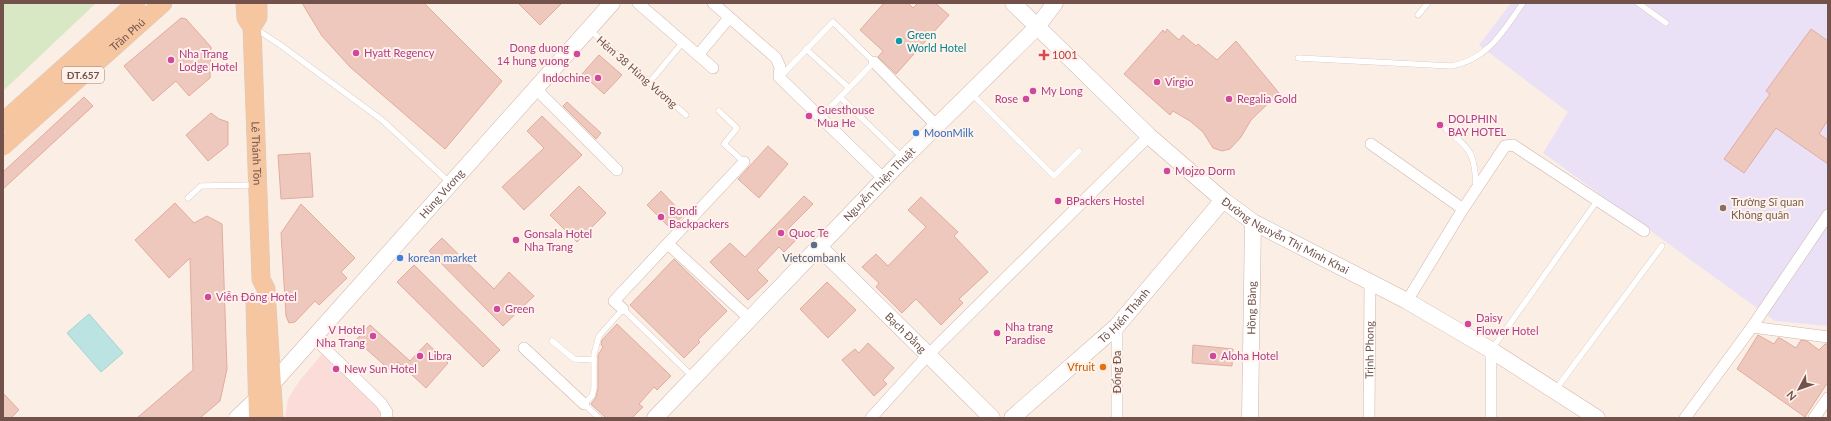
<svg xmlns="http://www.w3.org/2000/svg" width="1831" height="421" viewBox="0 0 1831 421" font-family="Lato,sans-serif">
  <rect width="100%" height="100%" fill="#fbeee4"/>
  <!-- commercial -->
  <polygon fill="#fbdcd9" points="324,352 391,407 386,418 285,418 288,399 300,380"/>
  <!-- education -->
  <polygon fill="#ebe1f7" points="1511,3 1828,3 1828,326 1775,321 1543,153 1568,112 1479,45"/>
  <!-- green -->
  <polygon fill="#d9e8c4" points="3,3 96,3 3,91"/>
  <!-- water -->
  <polygon fill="#bae3e1" stroke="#a1d5d3" points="89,314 123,353 101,372 67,333"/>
  <!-- building -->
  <g fill="#efc8bd" stroke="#e1ab9f">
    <polygon points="302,3 424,3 502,81 445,149 350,67 322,36"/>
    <polygon points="518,3 562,3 540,25"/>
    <polygon points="884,3 908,3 913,8 918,3 935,3 949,15 896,74 878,57 883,51 860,30"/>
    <polygon points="181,18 186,19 211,47 210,78 189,96 176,81 153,101 124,66"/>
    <polygon points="1167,29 1179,40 1183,35 1196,46 1198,44 1217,60 1236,41 1279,93 1251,120 1241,137 1230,149 1222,151 1213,148 1203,132 1190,121 1173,111 1170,115 1124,74 1163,30 1165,33"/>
    <polygon points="1811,29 1828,41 1828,120 1819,134 1828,140 1828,164 1776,128 1744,173 1724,159 1770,94 1766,91"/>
    <polygon points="599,55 622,75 604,94 582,74"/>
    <polygon points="84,97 93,106 3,189 3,172"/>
    <polygon points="567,102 601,133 596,139 563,106"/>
    <polygon points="211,113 219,119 228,122 228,145 208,161 186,135"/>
    <polygon points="542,116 582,155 524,210 502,187 544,148 527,131"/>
    <polygon points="768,146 788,164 759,198 738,179"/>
    <polygon points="310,153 313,197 281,199 278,155"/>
    <polygon points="579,186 606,213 577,242 550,215"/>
    <polygon points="661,191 684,215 670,228 647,205"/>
    <polygon points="804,196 813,204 789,228 799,237 784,252 779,247 757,270 768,281 748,300 710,262 730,243 745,257"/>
    <polygon points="921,197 958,232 954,236 988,272 959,299 963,303 941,325 916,299 902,313 876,287 879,283 862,267 876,254 888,266 926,227 908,210"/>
    <polygon points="175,203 194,223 207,216 222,224 227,369 220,401 200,418 137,418 193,370 190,258 169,278 135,240"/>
    <polygon points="301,204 355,258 341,272 347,278 319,305 315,301 295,322 289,323 286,316 281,233"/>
    <polygon points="442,238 494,289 509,272 534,296 503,326 429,251"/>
    <polygon points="674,259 727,311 698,340 700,342 684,358 630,305"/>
    <polygon points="414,265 500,350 483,367 397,282"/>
    <polygon points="827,282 856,310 828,338 800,309"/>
    <polygon points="617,324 671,376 657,390 654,387 639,404 643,407 632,418 606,418 591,404 596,397 598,389 598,355 603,347 601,345 602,340"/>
    <polygon points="370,325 410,361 427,343 448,363 426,388 398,362 390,370 356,340"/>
    <polygon points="1758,335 1774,344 1778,338 1780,338 1796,348 1801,340 1807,341 1819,350 1825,344 1828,344 1828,382 1805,417 1737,369"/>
    <polygon points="868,343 894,368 883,380 887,384 874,396 842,360 855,349 859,353"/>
    <polygon points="1193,345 1233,349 1232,366 1192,363"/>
    <polygon points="3,393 19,410 11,418 3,418"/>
  </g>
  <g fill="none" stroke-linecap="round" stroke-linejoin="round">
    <!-- lane casing -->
    <g stroke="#ceb6ae" stroke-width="6">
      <g id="lane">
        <polyline points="1638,3 1666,23"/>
        <polyline points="1418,15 1428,3"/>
        <polyline points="256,29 279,44 382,120 449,182"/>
        <polyline points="590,30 686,115"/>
        <polyline points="806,49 849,88"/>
        <path d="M1298,58L1451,66C1488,60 1503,31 1523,3"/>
        <polyline points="780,77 833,22 874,62 820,118"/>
        <polyline points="649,83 683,42"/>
        <polyline points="971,93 1054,176 1079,151"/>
        <polyline points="840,97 902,157"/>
        <polyline points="719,111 737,128 724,144 744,162"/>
        <path d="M1446,129C1471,149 1475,154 1476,187"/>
        <polyline points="188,198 201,186 255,185"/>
        <polyline points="552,341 574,359 594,360"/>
        <polyline points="1492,349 1597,201"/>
        <polyline points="1556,389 1662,246"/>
        <polyline points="599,418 584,404 592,396 594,388 594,354 599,336 623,309 693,377"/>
      </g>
    </g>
    <!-- street casing -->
    <g stroke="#ceb6ae" stroke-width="12">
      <g id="street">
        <polyline points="638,3 713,68"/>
        <polyline points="713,3 776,58 780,67 779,77 884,179"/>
        <polyline points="698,55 729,18"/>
        <polyline points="874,62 937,126"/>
        <polyline points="536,89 617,170"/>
        <polyline points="1371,144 1463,209"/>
        <polyline points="668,244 750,319"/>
        <polyline points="1407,301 1463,209 1505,146 1513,145 1644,231"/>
        <polyline points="623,309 614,301 744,162"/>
        <polyline points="1117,326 1117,418"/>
        <polyline points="1752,327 1828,337"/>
        <polyline points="313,337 381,403 387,412 386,418"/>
        <polyline points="524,348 584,404"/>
        <polyline points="871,418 928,355 1149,136"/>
        <path id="s1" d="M1369,418L1370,282"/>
        <polyline points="1491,418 1491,350"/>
        <polyline points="1685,418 1752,327 1828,215"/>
        <polyline points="1814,418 1828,398"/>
      </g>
    </g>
    <!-- secondary casing -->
    <g stroke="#d1b5ac" stroke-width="17">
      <g id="secondary">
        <path id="s2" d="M1013,3L1149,136L1223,200L1253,222L1407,301L1491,350L1597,418"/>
        <path id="s3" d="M819,247L992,418"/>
        <path id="s4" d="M272,384L612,3"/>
        <polyline points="237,418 257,399"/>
        <path id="s5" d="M655,418L903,159L1037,27L1055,3"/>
        <path id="s6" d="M1012,418L1117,326L1223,200"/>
        <path id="s7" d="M1250,418L1253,222"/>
      </g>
    </g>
    <!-- primary casing -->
    <g stroke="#d5cbc9" stroke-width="19">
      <g id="primary">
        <polyline points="245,3 246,18 252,27"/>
        <path id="s8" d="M258,3V17L252,27L261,279L266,289L274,418"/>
        <polyline points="3,122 136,3"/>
        <path id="s9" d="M3,146L163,3"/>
        <polyline points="255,303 258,418"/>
      </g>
    </g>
    <!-- lane -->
    <use href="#lane" stroke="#fff" stroke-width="5.5"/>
    <!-- street -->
    <use href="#street" stroke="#fff" stroke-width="11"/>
    <!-- secondary -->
    <use href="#secondary" stroke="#fff" stroke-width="16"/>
    <!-- primary -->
    <use href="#primary" stroke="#f6c6a0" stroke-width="18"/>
  </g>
  <!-- markers -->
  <circle fill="#0f9aa8" stroke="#fef2ea" stroke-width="1.5" cx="899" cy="41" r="4"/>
  <g fill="#d1479c" stroke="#fef2ea" stroke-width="1.5">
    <circle cx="356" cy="53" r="4"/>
    <circle cx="577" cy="54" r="4"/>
    <circle cx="171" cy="60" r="4"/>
    <circle cx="598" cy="78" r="4"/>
    <circle cx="1157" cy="82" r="4"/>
    <circle cx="1033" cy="91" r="4"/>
    <circle cx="1026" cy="99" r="4"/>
    <circle cx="1229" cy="99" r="4"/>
    <circle cx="809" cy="116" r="4"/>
    <circle cx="1440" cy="125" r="4"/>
    <circle cx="1167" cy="171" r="4"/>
    <circle cx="1058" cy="201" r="4"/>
    <circle cx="661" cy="217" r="4"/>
    <circle cx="781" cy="233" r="4"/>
    <circle cx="516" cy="240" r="4"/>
    <circle cx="208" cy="297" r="4"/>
    <circle cx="497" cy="309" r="4"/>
    <circle cx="1468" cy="324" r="4"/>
    <circle cx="997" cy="333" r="4"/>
    <circle cx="373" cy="336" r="4"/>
    <circle cx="420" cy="356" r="4"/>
    <circle cx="1213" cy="356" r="4"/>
    <circle cx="336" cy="369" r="4"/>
  </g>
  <path fill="#e0444e" stroke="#fef2ea" stroke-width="1.5" d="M1042 49h4v4h4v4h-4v4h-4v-4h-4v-4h4z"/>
  <g fill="#3f7fe0" stroke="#fef2ea" stroke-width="1.5">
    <circle cx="916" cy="133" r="4"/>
    <circle cx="400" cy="258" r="4"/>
  </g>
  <circle fill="#8d6e63" stroke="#fef2ea" stroke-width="1.5" cx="1723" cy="208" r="4"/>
  <circle fill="#5c6f8a" stroke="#fef2ea" stroke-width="1.5" cx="814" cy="245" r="4"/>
  <circle fill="#e8710a" stroke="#fef2ea" stroke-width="1.5" cx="1103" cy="367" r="4"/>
  <g text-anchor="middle" stroke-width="4" stroke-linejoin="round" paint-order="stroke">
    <!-- shield labels -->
    <rect fill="#fef2ea" stroke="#9c827b" stroke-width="1" x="62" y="67" width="42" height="16" rx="3"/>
    <g font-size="10" font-weight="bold" fill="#72524b">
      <text x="83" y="79">ĐT.657</text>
    </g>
    <!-- street labels -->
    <g font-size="11" fill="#72524b" stroke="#fef2ea">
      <text dy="4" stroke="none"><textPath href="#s9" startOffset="167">Trần Phú</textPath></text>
      <text transform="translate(637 72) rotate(41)" y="4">Hẻm 38 Hùng Vương</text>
      <text dy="4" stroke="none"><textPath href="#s8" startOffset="152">Lê Thánh Tôn</textPath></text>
      <text dy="4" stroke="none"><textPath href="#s5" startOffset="324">Nguyễn Thiện Thuật</textPath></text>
      <text dy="4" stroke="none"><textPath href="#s4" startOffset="255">Hùng Vương</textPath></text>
      <text dy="4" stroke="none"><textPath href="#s2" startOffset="360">Đường Nguyễn Thị Minh Khai</textPath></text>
      <text dy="4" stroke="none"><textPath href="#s7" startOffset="110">Hồng Bàng</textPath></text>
      <text dy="4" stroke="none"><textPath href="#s6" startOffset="152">Tô Hiến Thành</textPath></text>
      <text dy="4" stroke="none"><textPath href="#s3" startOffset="122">Bạch Đằng</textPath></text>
      <text dy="4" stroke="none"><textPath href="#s1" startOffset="68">Trịnh Phong</textPath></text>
      <text transform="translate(1117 372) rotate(-90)" y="4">Đống Đa</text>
    </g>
    <!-- culture labels -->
    <g font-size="11" fill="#0d838f" stroke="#fef2ea" text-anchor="start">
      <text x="907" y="39">Green<tspan x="907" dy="13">World Hotel</tspan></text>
    </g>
    <!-- hotel labels -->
    <g font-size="11" fill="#b23c85" stroke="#fef2ea" text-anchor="start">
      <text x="569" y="52" text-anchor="end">Dong duong<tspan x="569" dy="13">14 hung vuong</tspan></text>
      <text x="364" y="57">Hyatt Regency</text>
      <text x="179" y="58">Nha Trang<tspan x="179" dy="13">Lodge Hotel</tspan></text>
      <text x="590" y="82" text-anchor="end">Indochine</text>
      <text x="1165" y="86">Virgio</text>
      <text x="1041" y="95">My Long</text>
      <text x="1018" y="103" text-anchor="end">Rose</text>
      <text x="1237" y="103">Regalia Gold</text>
      <text x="817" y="114">Guesthouse<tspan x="817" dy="13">Mua He</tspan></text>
      <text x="1448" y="123">DOLPHIN<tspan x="1448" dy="13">BAY HOTEL</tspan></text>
      <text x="1175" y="175">Mojzo Dorm</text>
      <text x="1066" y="205">BPackers Hostel</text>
      <text x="669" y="215">Bondi<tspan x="669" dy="13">Backpackers</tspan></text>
      <text x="789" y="237">Quoc Te</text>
      <text x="524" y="238">Gonsala Hotel<tspan x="524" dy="13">Nha Trang</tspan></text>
      <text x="216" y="301">Viễn Đông Hotel</text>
      <text x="505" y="313">Green</text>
      <text x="1476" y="322">Daisy<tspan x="1476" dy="13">Flower Hotel</tspan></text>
      <text x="1005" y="331">Nha trang<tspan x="1005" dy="13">Paradise</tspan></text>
      <text x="365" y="334" text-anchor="end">V Hotel<tspan x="365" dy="13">Nha Trang</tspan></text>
      <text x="428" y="360">Libra</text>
      <text x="1221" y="360">Aloha Hotel</text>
      <text x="344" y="373">New Sun Hotel</text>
    </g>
    <!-- health labels -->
    <g font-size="11" fill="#be3a42" stroke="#fef2ea" text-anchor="start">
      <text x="1052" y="59">1001</text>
    </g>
    <!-- shop labels -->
    <g font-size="11" fill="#366cbe" stroke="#fef2ea" text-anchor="start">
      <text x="924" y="137">MoonMilk</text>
      <text x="408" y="262">korean market</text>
    </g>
    <!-- education labels -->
    <g font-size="11" fill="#785e54" stroke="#fef2ea" text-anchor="start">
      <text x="1731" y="206">Trường Sĩ quan<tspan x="1731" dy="13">Không quân</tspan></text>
    </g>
    <!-- service labels -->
    <g font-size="11" fill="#4e5e75" stroke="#fef2ea">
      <text x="814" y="262">Vietcombank</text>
    </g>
    <!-- food labels -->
    <g font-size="11" fill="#c56008" stroke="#fef2ea" text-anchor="end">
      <text x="1095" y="371">Vfruit</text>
    </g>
  </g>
  <!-- border -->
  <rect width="1831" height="421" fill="none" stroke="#72524b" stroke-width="8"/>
  <!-- north arrow -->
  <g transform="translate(1799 389) rotate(229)" stroke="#fef2ea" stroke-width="3" paint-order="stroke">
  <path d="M0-3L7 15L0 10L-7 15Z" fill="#72524b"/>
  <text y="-6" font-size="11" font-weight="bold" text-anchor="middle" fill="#72524b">N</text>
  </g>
</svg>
